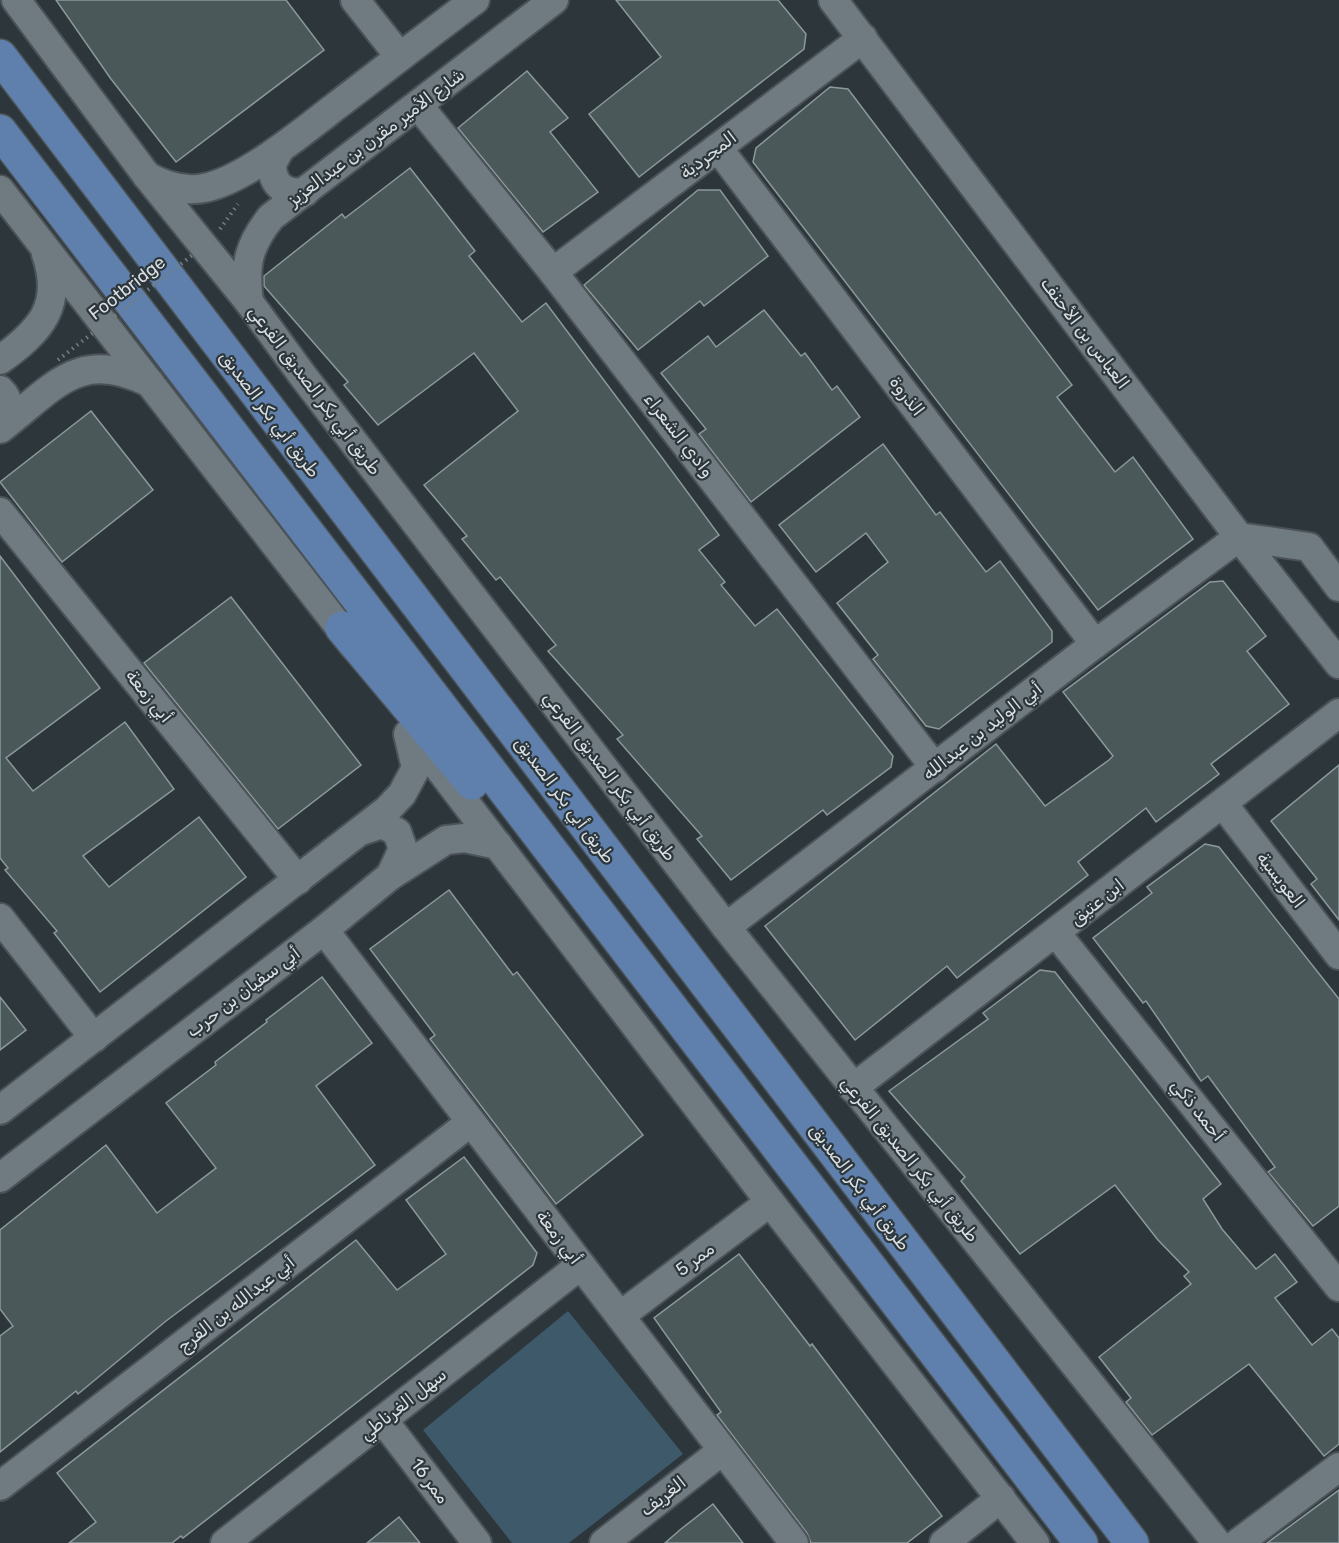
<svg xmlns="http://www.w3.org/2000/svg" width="1339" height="1543" viewBox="0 0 1339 1543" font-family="Rubik,Vazirmatn,sans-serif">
  <rect width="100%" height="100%" fill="#2c363b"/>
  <!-- green -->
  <polygon fill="#3d596a" points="568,1311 683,1454 569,1543 512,1543 423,1430"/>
  <!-- building -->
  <g fill="#4b585a" stroke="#8b999c" stroke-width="1.5">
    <polygon points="56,0 286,0 324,50 176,162 111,79"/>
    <polygon points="616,0 778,0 806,34 804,49 639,177 589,114 661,57"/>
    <polygon points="527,71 568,118 550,132 598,192 543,232 458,128"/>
    <polygon points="830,87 848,89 1072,385 1057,397 1115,472 1133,457 1193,539 1098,610 753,162 756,148"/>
    <polygon points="410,168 475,251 469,256 522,322 546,303 663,459 719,535 699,550 725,582 721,585 755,626 777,609 893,756 891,767 827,815 823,810 731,880 697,839 702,836 617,739 623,735 548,651 556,645 500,577 496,580 462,539 467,536 424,485 518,411 474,353 378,425 344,385 348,382 264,286 264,276 342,214 345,218"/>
    <polygon points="698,190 720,190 768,256 704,306 700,301 638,350 584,285"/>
    <polygon points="764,310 801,356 805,353 832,390 837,386 860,417 751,502 699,434 706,429 661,373 708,336 716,347"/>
    <polygon points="91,411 153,490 62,562 0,482"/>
    <polygon points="883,444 936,515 940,512 986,572 1000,561 1052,631 1052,642 939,729 926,726 873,659 878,655 837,603 888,562 866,533 816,572 779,525"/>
    <polygon points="0,556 100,688 6,758 33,791 125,722 174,789 83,856 109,887 199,817 246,877 100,992 54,933 57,931 5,870 8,868 0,858"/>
    <polygon points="1223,581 1266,636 1247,651 1289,704 1211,764 1219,774 1156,822 1146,808 1078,862 1088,875 957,978 947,966 855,1040 765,926 996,744 1045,806 1109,760 1113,756 1063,692 1210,582"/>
    <polygon points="231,597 361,765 278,829 144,663"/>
    <polygon points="1339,765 1339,920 1311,884 1317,879 1271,821"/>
    <polygon points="1205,844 1219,847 1339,999 1339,1206 1313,1226 1268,1172 1275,1167 1208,1076 1201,1081 1146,1001 1143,1003 1093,938 1152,893 1147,887"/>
    <polygon points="449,890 513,975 517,972 643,1135 556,1204 430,1039 435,1035 370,949"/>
    <polygon points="1040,970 1055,972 1221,1184 1203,1199 1222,1229 1256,1269 1275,1254 1297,1282 1275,1298 1312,1345 1332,1329 1339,1338 1339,1444 1324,1456 1249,1364 1152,1435 1126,1402 1131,1398 1099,1357 1191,1284 1184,1276 1189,1272 1158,1240 1115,1185 1020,1254 961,1181 965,1177 889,1091 988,1019 983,1013"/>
    <polygon points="322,977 372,1043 316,1086 375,1165 166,1321 78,1394 76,1391 0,1452 0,1336 13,1326 0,1309 0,1230 106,1145 157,1213 216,1168 166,1103 216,1065 215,1062 267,1022 266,1020"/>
    <polygon points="0,997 26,1030 0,1050"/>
    <polygon points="464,1157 537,1253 533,1265 183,1538 181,1536 172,1543 69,1543 96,1522 57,1473 356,1240 397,1290 446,1254 406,1200"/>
    <polygon points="739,1254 810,1346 812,1344 942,1516 907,1543 811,1543 807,1533 717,1415 721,1412 654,1318"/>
    <polygon points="1339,1490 1339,1543 1267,1543"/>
    <polygon points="713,1504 743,1543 665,1543 681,1529"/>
    <polygon points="399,1517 420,1543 367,1543"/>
  </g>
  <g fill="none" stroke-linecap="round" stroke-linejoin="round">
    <!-- minor casing -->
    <g stroke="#4c5358" stroke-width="32">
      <g id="minor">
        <polyline points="16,0 147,176 249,302 303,376 726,927 1217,1543"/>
        <polyline points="355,0 400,57"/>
        <polyline points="833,0 1239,537 1339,664"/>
        <polyline points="418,105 553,272 935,768"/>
        <polyline points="718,148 1095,644"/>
        <path d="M280,149L272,164C272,185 285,195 305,192"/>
        <path d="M147,176C165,186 184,192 204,188C243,181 304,131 336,106C382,71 428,35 475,0"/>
        <polyline points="0,190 354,646"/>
        <polyline points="553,272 863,38"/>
        <path d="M249,302C244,265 248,246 271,217L554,0"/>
        <path d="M0,360C40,331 64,306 46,254"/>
        <path d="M0,390C12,401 9,415 1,428"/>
        <path d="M0,429C54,388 78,347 150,383"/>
        <polyline points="0,512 298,880"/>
        <polyline points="422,746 770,1202 1035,1543"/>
        <polyline points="1223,804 1339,955"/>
        <polyline points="364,830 382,824 397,832 403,849 390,876"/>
        <polyline points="0,918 94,1038"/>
        <polyline points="726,927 1095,644 1239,537 1309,547 1339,587"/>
        <polyline points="324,930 794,1543"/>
        <polyline points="1056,933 1339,1287"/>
        <polyline points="853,1088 1339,713"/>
        <polyline points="0,1110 387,810 402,794 416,768 408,734"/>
        <polyline points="0,1178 324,930 390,876 446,840 465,838 498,845"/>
        <polyline points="620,1316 770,1202"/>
        <polyline points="383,1420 477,1543"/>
        <polyline points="0,1486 471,1122"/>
        <polyline points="225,1543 581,1265"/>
        <polyline points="604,1543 723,1450"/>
        <polyline points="944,1543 1001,1498"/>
        <polyline points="1238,1543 1339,1467"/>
      </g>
    </g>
    <!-- major casing -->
    <g stroke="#4c5358" stroke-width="36">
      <g id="major">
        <polyline points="0,56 1132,1543"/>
        <polyline points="0,131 1081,1543"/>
        <polyline points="342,628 472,783"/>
      </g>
    </g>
    <!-- path -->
    <polyline stroke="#767e82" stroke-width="4" stroke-dasharray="1.5 4.5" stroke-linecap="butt" points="220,229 238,204"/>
    <!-- minor -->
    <use href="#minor" stroke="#707b81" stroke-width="28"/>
    <!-- major -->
    <use href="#major" stroke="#5f80ad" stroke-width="33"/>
    <!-- path-bridge -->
    <polyline stroke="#767e82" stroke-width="4" stroke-dasharray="1.5 4.5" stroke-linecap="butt" points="58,360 213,239"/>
  </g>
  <g text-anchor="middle" stroke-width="4.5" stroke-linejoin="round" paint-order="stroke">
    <!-- street labels -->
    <g font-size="18" fill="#d9dfe2" stroke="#2c363b">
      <text transform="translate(376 137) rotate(-37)" y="6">شارع الأمير مقرن بن عبدالعزيز</text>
      <text transform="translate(708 155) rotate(-37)" y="6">المجردية</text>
      <text transform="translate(127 288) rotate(-38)" y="6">Footbridge</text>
      <text transform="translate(1085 333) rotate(53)" y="6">العباس بن الأحنف</text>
      <text transform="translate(315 390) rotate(53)" y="6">طريق أبي بكر الصديق الفرعي</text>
      <text transform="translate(907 396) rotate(53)" y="6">الذروة</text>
      <text transform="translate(270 414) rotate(53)" y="6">طريق أبي بكر الصديق</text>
      <text transform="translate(679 435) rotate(52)" y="6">وادي الشعراء</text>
      <text transform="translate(149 696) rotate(51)" y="6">أبي زمعة</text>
      <text transform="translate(982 731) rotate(-38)" y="6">أبي الوليد بن عبدالله</text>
      <text transform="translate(610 776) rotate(53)" y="6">طريق أبي بكر الصديق الفرعي</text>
      <text transform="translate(565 800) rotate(53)" y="6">طريق أبي بكر الصديق</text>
      <text transform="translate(1281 880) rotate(52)" y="6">العويسية</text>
      <text transform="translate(1097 902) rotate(-38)" y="6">ابن عتيق</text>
      <text transform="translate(243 992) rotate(-37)" y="6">أبي سفيان بن حرب</text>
      <text transform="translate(1198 1110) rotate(51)" y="6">أحمد ذكي</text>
      <text transform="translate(910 1159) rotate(51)" y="6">طريق أبي بكر الصديق الفرعي</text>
      <text transform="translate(860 1187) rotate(53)" y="6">طريق أبي بكر الصديق</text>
      <text transform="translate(559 1237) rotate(53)" y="6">أبي زمعة</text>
      <text transform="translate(695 1259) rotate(-37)" y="6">ممر 5</text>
      <text transform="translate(236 1304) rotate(-38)" y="6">أبي عبدالله بن الفرج</text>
      <text transform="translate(403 1404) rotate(-38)" y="6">سهل الغرناطي</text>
      <text transform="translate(430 1481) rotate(53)" y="6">ممر 16</text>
      <text transform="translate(663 1496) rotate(-38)" y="6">الغريف</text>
    </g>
  </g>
</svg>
